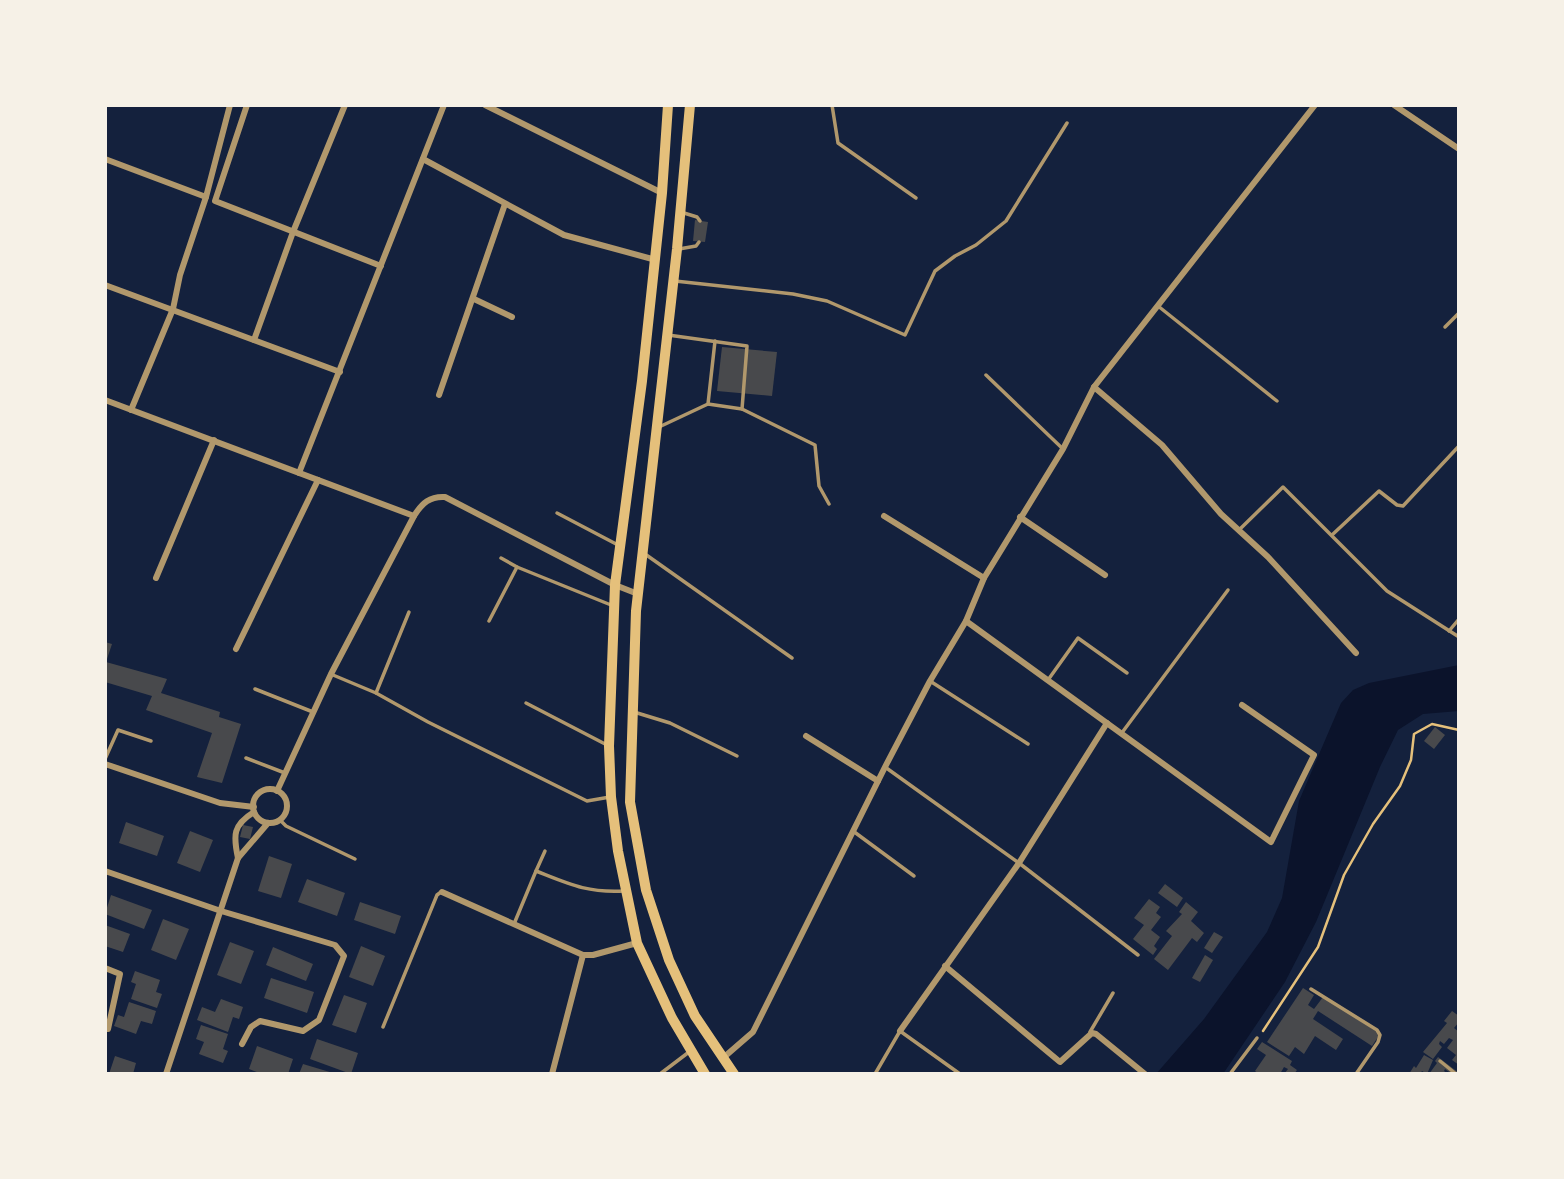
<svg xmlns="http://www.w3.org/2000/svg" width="1564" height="1179" viewBox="0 0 1564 1179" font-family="Merriweather,serif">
  <rect width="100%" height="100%" fill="#14213d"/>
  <!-- water -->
  <polygon fill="#0b132b" points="1459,665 1459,711 1423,714 1398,730 1380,767 1316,922 1285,982 1223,1074 1156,1074 1204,1019 1267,932 1282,898 1299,801 1341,703 1353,690 1369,683"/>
  <!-- building -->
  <g fill="#48494c">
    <polygon points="695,220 708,222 705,242 693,241"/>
    <polygon points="722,347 777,352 772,396 717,391"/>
    <polygon points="105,642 112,644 106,662 167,679 161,693 220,712 219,717 241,724 222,783 197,777 212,733 146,710 152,696 105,682"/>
    <polygon points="1435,727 1445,735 1434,749 1424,741"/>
    <polygon points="126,822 164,836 157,856 119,843"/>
    <polygon points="243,825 253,827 250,839 240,837"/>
    <polygon points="190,831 213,840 200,872 177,863"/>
    <polygon points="269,856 292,864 281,898 258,891"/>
    <polygon points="307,879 345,893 337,916 298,902"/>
    <polygon points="1165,884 1183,898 1177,907 1158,893"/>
    <polygon points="111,895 152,910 144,929 105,914"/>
    <polygon points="1149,899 1160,907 1156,913 1161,917 1151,930 1160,937 1154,946 1157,949 1153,955 1133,939 1144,925 1134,918"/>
    <polygon points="360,902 401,916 395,934 354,920"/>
    <polygon points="1186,902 1198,912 1191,921 1204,933 1197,942 1192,938 1168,970 1154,959 1172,936 1166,931 1182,914 1179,912"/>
    <polygon points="163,919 189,929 176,960 151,950"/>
    <polygon points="105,925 130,934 123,952 105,946"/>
    <polygon points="1214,932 1223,937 1212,953 1204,948"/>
    <polygon points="230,942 254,951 241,984 217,975"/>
    <polygon points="361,946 385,956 373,986 349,977"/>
    <polygon points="273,947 313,964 306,981 266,965"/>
    <polygon points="1205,955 1213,960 1200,982 1192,978"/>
    <polygon points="135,971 160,980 156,992 162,994 157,1008 131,999 136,984 131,982"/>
    <polygon points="271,978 314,992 307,1013 264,998"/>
    <polygon points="1303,988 1314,995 1308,1005 1314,1009 1323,997 1380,1034 1372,1046 1318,1011 1313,1019 1343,1039 1336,1050 1315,1036 1304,1054 1295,1047 1289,1056 1267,1042"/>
    <polygon points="344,995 367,1003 356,1033 332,1025"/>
    <polygon points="221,999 243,1007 239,1019 233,1017 228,1032 197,1020 202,1007 215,1012"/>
    <polygon points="129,1002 156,1011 152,1024 141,1021 136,1034 114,1026 118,1015 124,1017"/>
    <polygon points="1452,1011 1459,1016 1459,1022 1454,1028 1459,1032 1459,1065 1452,1060 1456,1055 1447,1048 1453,1040 1449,1038 1444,1044 1440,1041 1439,1044 1442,1047 1433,1059 1423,1052 1447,1023 1444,1021"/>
    <polygon points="201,1025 228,1034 223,1049 228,1051 223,1063 199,1054 204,1042 196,1039"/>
    <polygon points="317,1039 358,1053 351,1074 310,1059"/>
    <polygon points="1262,1042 1292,1061 1290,1065 1297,1070 1294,1074 1284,1074 1288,1069 1284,1067 1280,1074 1259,1074 1255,1071 1266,1055 1257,1049"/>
    <polygon points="257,1046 293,1059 288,1074 262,1074 249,1069"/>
    <polygon points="1424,1055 1433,1060 1427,1074 1422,1071 1420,1074 1409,1074 1414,1066 1416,1068"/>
    <polygon points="115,1056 136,1063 133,1074 109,1074"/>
    <polygon points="1438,1057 1459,1073 1459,1074 1452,1074 1445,1069 1444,1071 1448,1074 1429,1074 1437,1063 1435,1061"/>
    <polygon points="303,1064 333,1073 333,1074 299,1074"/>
  </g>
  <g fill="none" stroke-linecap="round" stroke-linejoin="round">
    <!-- path -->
    <polyline stroke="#e5c07b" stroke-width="2.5" points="1263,1031 1318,947 1344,875 1373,824 1400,786 1411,760 1414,734 1432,724 1459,730"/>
    <!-- service -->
    <g stroke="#b1986c" stroke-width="3.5">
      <polyline points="832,105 838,143 916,198"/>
      <polyline points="684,213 697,217 700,221"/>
      <polyline points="679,249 696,246 699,242"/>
      <polyline points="675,281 793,294 827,301 905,335 935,271 955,256 976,245 1006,221 1067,123"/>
      <polyline points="1158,306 1277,401"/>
      <polyline points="1445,327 1459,313"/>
      <polyline points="668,335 747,346 742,409 815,445 819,486 829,504"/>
      <polyline points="986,375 1063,449"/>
      <polyline points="708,404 742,409"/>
      <polyline points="659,427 708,404 715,341"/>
      <polyline points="557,513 618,545"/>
      <polyline points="1239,530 1283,487 1387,591 1459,637"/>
      <polyline points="1332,535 1379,491 1397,505 1403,506 1459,446"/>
      <polyline points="645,554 792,658"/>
      <polyline points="501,558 517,567 611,605"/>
      <polyline points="489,621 517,567"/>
      <polyline points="1449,631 1459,619"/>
      <polyline points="333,675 376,693 428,722 587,801 610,797"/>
      <polyline points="1048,680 1078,638 1127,673"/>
      <polyline points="930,681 1028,744"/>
      <polyline points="255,689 313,712"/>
      <polyline points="376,693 409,612"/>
      <polyline points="526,703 607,745"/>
      <polyline points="634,712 670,723 737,756"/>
      <polyline points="1121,734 1228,590"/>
      <polyline points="246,758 285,773"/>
      <polyline points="105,759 118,730 151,741"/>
      <polyline points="885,767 1019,863 1138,955"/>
      <polyline points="280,820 286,826 355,859"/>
      <polyline points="853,831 914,876"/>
      <polyline points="536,871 545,851"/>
      <path d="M514,924L536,871C569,884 587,893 624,891"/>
      <polyline points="1311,989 1377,1030 1380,1035 1378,1042 1356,1074"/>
      <polyline points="383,1027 437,895 441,892"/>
      <polyline points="1090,1032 1113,993"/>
      <polyline points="1440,1061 1456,1074"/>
      <polyline points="660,1074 689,1052"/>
      <polyline points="875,1074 900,1031 960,1074"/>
      <polyline points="1230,1074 1257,1038"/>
    </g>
    <!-- minor -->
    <g stroke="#b1986c" stroke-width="6">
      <polyline points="247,105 215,201 381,266"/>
      <polyline points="485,105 662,193"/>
      <polyline points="1394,105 1459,149"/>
      <polyline points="105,159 206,197"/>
      <polyline points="423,159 564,235 656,260"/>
      <polyline points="105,285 340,372"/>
      <polyline points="474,299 512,317"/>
      <polyline points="254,340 293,232 345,105"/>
      <polyline points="1094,387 1162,445 1221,514 1268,557 1356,653"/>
      <polyline points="439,395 505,204"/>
      <polyline points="105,400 414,516"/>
      <polyline points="131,410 173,309 180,275 206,197 230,105"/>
      <polyline points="299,473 444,105"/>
      <polyline points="884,516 984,578"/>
      <polyline points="1020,517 1105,575"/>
      <polyline points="156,578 214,440"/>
      <polyline points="966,621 1271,842 1314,755 1242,705"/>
      <polyline points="236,649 318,480"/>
      <polyline points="806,736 878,781"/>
      <polyline points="105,764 220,803 254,807"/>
      <circle cx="270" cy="806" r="17"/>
      <path d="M277,791L331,674L414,516C422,503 430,496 445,497L615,585L638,594"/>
      <polyline points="238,858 268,823"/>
      <polyline points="105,871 221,911 335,945 344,956 319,1020 303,1031 260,1021 251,1027 242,1044"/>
      <polyline points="442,892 583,955 593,955 637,943"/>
      <polyline points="945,966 1060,1062 1092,1033 1096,1034 1145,1074"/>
      <polyline points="105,968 120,974 108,1029"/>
      <polyline points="900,1031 1019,863 1107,723"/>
      <polyline points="723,1058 753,1032 885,767 930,681 966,621 984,578 1063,449 1094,387 1315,105"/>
      <path d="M166,1074L238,858C233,835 233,825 254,812"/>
      <polyline points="552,1074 583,955"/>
    </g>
    <!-- trunk -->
    <g stroke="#e5c07b" stroke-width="10">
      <polyline points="668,105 662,193 642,381 615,585 609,746 611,797 618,851 637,943 672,1018 705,1074"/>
      <polyline points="690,105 677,249 636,611 630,802 646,890 669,960 695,1016 734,1074"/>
    </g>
  </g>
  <!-- border -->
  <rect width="1564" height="1179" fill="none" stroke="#f6f1e7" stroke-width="214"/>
</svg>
